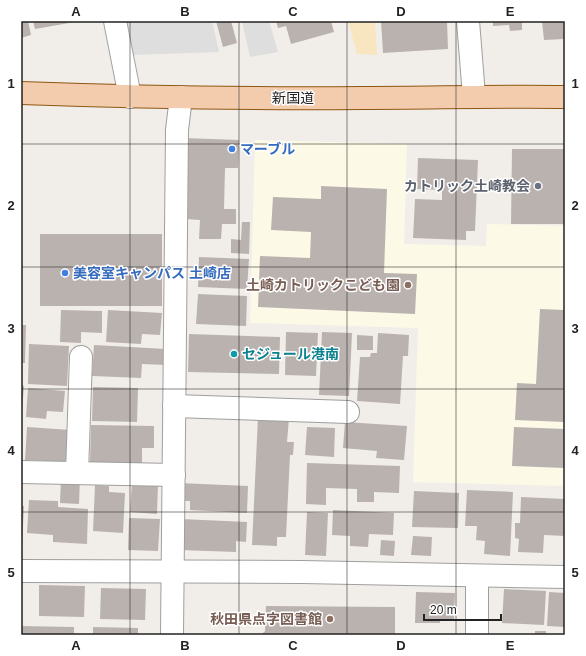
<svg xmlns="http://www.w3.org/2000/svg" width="586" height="656" viewBox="0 0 586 656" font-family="Arial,'Noto Sans JP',sans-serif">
  <rect width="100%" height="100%" fill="#f1eeea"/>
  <!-- education -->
  <polygon fill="#fcfae7" points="255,140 407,144 404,244 486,246 487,224 565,226 565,486 413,482 418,328 250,323"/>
  <!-- sand -->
  <polygon fill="#f8e6c1" points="348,21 375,21 377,55 357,54"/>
  <!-- parking -->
  <g fill="#dedede">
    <polygon points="125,21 212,21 219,52 132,55"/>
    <polygon points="242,21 269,21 278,52 250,57"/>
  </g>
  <!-- building -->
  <g fill="#bab2af">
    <polygon points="21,21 28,21 31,35 21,38"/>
    <polygon points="33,21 75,21 75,22 35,29"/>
    <polygon points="216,21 231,21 237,43 223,47"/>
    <polygon points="276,21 331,21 334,32 291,44 286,26 278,28"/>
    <polygon points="381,21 447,21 448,49 383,53"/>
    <polygon points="493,21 522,21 522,30 510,31 509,25 493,26"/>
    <polygon points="542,21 563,21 564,39 544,40"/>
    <polygon points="183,138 239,140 238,168 225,168 224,209 236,209 236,224 222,224 221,239 199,239 200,220 185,219"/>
    <polygon points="512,149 565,149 565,224 511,224"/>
    <polygon points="418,158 478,160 475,231 466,231 466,240 413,238 415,199 442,200 442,190 417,189"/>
    <polygon points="321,186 387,189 384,273 417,274 415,314 258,307 260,256 310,258 311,232 271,230 273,197 321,199"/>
    <polygon points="242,222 250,222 249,254 231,253 231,239 241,240"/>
    <rect x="40" y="234" width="122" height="72"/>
    <polygon points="199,257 249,259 247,289 198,287"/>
    <polygon points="198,294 247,296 246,326 196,324"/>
    <polygon points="540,309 565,310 565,422 515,420 517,383 536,384"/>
    <polygon points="61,310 102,311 102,333 81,332 81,343 60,342"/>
    <polygon points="108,310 162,313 160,335 142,334 141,344 106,342"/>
    <polygon points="21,325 26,325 25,363 21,363"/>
    <polygon points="286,332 318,333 316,376 285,375"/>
    <polygon points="322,332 352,333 349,396 319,395"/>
    <polygon points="378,333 409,335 408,356 403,356 400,404 357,401 360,357 370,357 371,353 377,353"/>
    <polygon points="189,334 280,337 279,374 188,372"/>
    <polygon points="357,335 373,336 373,350 357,350"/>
    <polygon points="29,344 69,346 67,386 28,384"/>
    <polygon points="94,345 166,349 166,365 142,364 141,378 92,376"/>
    <polygon points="21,385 24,386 22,410 21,410"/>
    <polygon points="93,387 138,388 137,422 92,421"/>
    <polygon points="28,388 65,391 63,412 47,411 46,419 26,417"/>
    <polygon points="258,417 289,418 287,442 294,442 293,455 290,455 286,537 277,537 277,546 252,545"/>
    <polygon points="345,422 407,426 404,460 376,458 377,451 343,448"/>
    <polygon points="91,425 154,426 154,448 142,448 142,464 90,463"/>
    <polygon points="27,427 71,430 69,462 25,460"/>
    <polygon points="307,427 335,428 334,457 305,455"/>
    <polygon points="514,427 565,429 565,468 512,466"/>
    <polygon points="307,463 400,466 399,493 374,492 374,502 357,502 357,489 326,488 326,505 306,504"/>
    <polygon points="61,478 80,478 79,504 60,503"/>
    <polygon points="132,482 158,482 157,514 130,512"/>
    <polygon points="179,483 248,486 247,513 190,510 190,501 178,501"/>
    <polygon points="95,485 109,486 109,492 125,493 123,533 93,531"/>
    <polygon points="467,490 513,492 510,556 484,554 485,541 476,540 477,526 465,526"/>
    <polygon points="414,491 459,493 458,528 412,527"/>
    <polygon points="521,497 565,499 565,536 544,535 543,553 518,552 519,539 515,538 515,523 520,523"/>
    <polygon points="29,500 58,501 58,507 88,509 87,544 53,542 53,535 27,533"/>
    <polygon points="21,506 24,506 22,545 21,545"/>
    <polygon points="333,510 394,513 393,535 369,534 368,547 350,546 350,536 332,535"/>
    <polygon points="307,512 328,513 326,556 305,555"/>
    <polygon points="129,518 160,519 158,551 128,550"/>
    <polygon points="181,519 247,522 246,542 236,541 236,552 180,550"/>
    <polygon points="413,536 432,537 431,556 411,555"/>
    <polygon points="381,540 395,541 394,556 380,555"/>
    <polygon points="39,585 85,586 84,617 39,616"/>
    <polygon points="101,588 146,589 145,620 100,619"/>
    <polygon points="504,589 546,591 544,625 502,623"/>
    <polygon points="416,592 455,593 454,620 440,619 440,623 415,623"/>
    <polygon points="549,592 565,593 565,627 547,626"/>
    <polygon points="266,606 395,607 395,635 261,635 265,631"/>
    <polygon points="21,626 74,627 74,635 21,635"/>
    <polygon points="93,627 138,628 138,635 93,635"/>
    <rect x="535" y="631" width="11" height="4"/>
  </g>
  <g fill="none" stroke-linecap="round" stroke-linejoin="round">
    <!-- minor casing -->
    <g stroke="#9f9f9f" stroke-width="24">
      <g id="minor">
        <polyline points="115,21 130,97"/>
        <polyline points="468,21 474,96"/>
        <polyline points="174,406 348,412"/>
        <polyline points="21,472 174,475"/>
        <polyline points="77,473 81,357"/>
        <polyline points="21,571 302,572 565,577"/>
        <polyline points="172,635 177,130 181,97"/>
        <polyline points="477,635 477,576"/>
      </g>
    </g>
    <!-- primary casing -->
    <g stroke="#8e5611" stroke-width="24">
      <path id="primary" d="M21,93C135,97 249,99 363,98C430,98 497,96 565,97"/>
    </g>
    <!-- minor -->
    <use href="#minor" stroke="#fff" stroke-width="22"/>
    <!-- primary -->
    <use href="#primary" stroke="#f3ccad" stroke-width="22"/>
  </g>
  <!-- grid -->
  <path fill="none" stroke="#222" stroke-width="1" stroke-opacity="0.55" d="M130,21V635M239,21V635M347,21V635M456,21V635M21,144H565M21,267H565M21,389H565M21,512H565"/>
  <!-- markers -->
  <g fill="#3f7fe0" stroke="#fff" stroke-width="1.5">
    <circle cx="232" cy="149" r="4"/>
    <circle cx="65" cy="273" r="4"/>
  </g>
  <circle fill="#6b7280" stroke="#fff" stroke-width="1.5" cx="538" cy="186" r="4"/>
  <g fill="#8d6e63" stroke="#fff" stroke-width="1.5">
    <circle cx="408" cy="285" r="4"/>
    <circle cx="330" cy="619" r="4"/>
  </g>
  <circle fill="#0f9aa8" stroke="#fff" stroke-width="1.5" cx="234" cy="354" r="4"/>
  <g text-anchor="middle" stroke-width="3" stroke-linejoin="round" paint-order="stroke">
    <!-- street labels -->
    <g font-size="14" fill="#222" stroke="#fff">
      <text x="293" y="103">新国道</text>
    </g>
    <!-- shop labels -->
    <g font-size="14" font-weight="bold" fill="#366cbe" stroke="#fff" text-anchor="start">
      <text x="240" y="154">マーブル</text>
      <text x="73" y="278">美容室キャンパス 土崎店</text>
    </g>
    <!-- worship labels -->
    <g font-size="14" font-weight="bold" fill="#5b616d" stroke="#fff" text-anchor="end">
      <text x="530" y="191">カトリック土崎教会</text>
    </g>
    <!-- education labels -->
    <g font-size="14" font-weight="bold" fill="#785e54" stroke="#fff" text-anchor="end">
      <text x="400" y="290">土崎カトリックこども園</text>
      <text x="322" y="624">秋田県点字図書館</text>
    </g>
    <!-- culture labels -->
    <g font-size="14" font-weight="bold" fill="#0d838f" stroke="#fff" text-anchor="start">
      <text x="242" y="359">セジュール港南</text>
    </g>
  </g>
  <!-- border -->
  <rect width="586" height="656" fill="none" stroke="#ffffff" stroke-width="44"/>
  <!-- scale -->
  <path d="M424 614v6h77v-6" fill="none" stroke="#222222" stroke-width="2"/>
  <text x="430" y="614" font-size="12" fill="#222222" stroke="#ffffff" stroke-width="3" paint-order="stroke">20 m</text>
  <rect x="22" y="22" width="542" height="612" fill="none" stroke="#222" stroke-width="1.5"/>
  <g font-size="13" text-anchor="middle" font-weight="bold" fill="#222">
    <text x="76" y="16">A</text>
    <text x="185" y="16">B</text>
    <text x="293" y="16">C</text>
    <text x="401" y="16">D</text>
    <text x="510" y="16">E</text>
    <text x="11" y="88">1</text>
    <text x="575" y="88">1</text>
    <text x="11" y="210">2</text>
    <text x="575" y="210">2</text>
    <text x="11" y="333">3</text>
    <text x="575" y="333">3</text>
    <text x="11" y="455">4</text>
    <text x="575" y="455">4</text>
    <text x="11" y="577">5</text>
    <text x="575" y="577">5</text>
    <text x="76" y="650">A</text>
    <text x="185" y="650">B</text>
    <text x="293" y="650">C</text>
    <text x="401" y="650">D</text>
    <text x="510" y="650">E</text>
  </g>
</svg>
